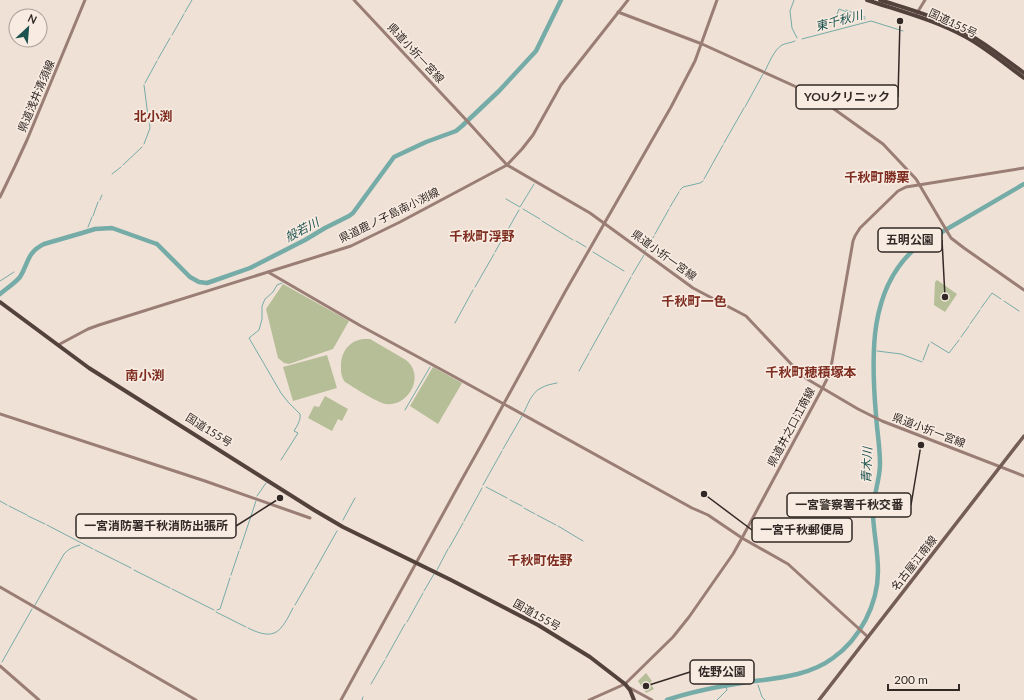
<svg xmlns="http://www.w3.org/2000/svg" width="1024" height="700" viewBox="0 0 1024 700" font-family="Lato,'Noto Sans JP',sans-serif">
  <rect width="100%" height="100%" fill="#f0e1d6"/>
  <!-- green -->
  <g fill="#b5be97">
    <polygon points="937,280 957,294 945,312 934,305 935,282"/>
    <polygon points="283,284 349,321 333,349 289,364 284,363 278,358 266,309"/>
    <path d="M363,339H370L406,360C426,376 408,407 386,404C378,403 353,387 345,382C341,377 341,372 341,366C341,352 349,341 363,339Z"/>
    <polygon points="327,355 337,388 293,401 283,367"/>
    <polygon points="433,367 462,383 438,424 410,406"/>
    <polygon points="325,396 348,409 342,421 338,419 332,431 308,418 314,406 319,407"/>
    <polygon points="646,673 652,681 650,683 654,689 646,693 638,681"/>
  </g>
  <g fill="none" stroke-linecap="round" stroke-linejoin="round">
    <!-- stream -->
    <g stroke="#76aca8" stroke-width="1">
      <polyline points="794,0 790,11 792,28 797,38"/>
      <polyline points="846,10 865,17"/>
      <polyline points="185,12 192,0"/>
      <polyline points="836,17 839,9 865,19"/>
      <polyline points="172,35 184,14"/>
      <polyline points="802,39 871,21 903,31"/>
      <polyline points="158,59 170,38"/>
      <path d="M765,71C769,63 774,50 782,45C786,43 791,43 795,41"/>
      <polyline points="145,83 157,61"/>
      <polyline points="144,85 148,116"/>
      <polyline points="745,107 763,74"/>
      <polyline points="724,143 744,108"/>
      <polyline points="144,144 150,128 149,119"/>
      <polyline points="123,165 142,147"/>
      <polyline points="112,174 121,167"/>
      <polyline points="704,179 723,145"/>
      <polyline points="680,190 683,187 700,183 703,181"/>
      <polyline points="506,199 520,207 534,184"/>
      <polyline points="100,200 102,195"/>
      <polyline points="670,207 679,192"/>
      <polyline points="523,209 540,219"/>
      <polyline points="93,216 98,202"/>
      <polyline points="542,221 573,240"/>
      <polyline points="88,227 92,217"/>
      <polyline points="655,234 669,209"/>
      <polyline points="576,241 586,247"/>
      <polyline points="645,251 654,236"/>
      <polyline points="495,252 519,210"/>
      <polyline points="593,252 624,271"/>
      <polyline points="632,275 644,255"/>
      <polyline points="0,281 14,272"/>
      <polyline points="475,287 494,254"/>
      <polyline points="1004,301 1019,311"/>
      <polyline points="981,308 992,293 1001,299"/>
      <polyline points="610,315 631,277"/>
      <polyline points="455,323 473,290"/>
      <polyline points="970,324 980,310"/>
      <polyline points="961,337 969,326"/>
      <polyline points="931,342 949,353 959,340"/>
      <polyline points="590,351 609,317"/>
      <polyline points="877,351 901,354 922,362"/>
      <polyline points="923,360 929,344"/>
      <polyline points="579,371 589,353"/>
      <polyline points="405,410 430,367"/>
      <path d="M524,412C528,404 532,392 541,388C546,385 552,384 557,383"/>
      <polyline points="503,449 522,416"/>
      <path d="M281,460L298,433L294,431C297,426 301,420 300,414L288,402L281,393L249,338L259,330L262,319V306L265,299L273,292L277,285L282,283"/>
      <polyline points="483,485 502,451"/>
      <polyline points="486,487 507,498"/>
      <polyline points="257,496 266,483"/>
      <polyline points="510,500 522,506"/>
      <polyline points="0,501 7,505"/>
      <polyline points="9,506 27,515"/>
      <polyline points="524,508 535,514"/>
      <polyline points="537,515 556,525"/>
      <polyline points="28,516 45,524"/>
      <polyline points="343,520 355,498"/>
      <polyline points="464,521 482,488"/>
      <polyline points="47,525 93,549"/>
      <polyline points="558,526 583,541"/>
      <polyline points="449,548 463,523"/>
      <polyline points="240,549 256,501"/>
      <polyline points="95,550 131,568"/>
      <polyline points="134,570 170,588"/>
      <polyline points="315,570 337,531"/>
      <polyline points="437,570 448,549"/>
      <polyline points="231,575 239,551"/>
      <polyline points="172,589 214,610"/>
      <polyline points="424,591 434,574"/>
      <path d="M35,605L64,554C68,549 73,547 80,545"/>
      <polyline points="295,605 314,572"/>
      <polyline points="217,610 220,609 230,578"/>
      <polyline points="216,612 246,627"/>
      <polyline points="407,622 423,593"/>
      <path d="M248,628C276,642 281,631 293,608"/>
      <polyline points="386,658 405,624"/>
      <polyline points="2,662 32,609"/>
      <polyline points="371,684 385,660"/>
      <polyline points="758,685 762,697 765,700"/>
      <polyline points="362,700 363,697"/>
      <polyline points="717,700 727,690 726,686"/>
    </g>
    <!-- river -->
    <g stroke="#76aca8" stroke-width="4.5">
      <path d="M0,294C6,289 15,283 20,277C29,263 26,253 44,244L82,233L95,229L112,228L154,243L157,244L190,277L199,282L207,283L213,281L250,268L305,240L325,228L349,216L353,213L394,157L426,142L456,131L462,126L499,91L536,51L561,0"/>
      <path d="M667,700C693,691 721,686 748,682C777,678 809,676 833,658C860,639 878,604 878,571C878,552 874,534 873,516C872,498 880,481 880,464C880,447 877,431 876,415C871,357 868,287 918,246L1024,184"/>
    </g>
    <!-- secondary -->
    <g stroke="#9a7e75" stroke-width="3">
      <polyline points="354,0 469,123 507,165 590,213 693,288 746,316 794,367 807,379 858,409 882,421 1024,476"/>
      <polyline points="618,12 702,44 812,94 834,109 883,144 916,179 951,238 964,248 1024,290"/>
      <polyline points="917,13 925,0"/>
      <polyline points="0,197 15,166 27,140 85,0"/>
      <polyline points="268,272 361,326 455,377 692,508 708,515 742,538 788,564 868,637"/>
      <polyline points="58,345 88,329 99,325 351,246 400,222 507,165 522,149 533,135 561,85 628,0"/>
      <polyline points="0,414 205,481 310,518"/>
      <polyline points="0,587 196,700"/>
      <polyline points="0,666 39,700"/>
      <polyline points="630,688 652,700"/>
      <polyline points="341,700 461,481 484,440 565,292 671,107 695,61 717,0"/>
      <polyline points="589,700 625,684 673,637 689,617 733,554 742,538 822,389 830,373 853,241 855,236 860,228 898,191 906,187 1024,168"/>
    </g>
    <!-- primary -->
    <polyline stroke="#745d56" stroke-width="3.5" points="819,700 1024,436"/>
    <!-- highway -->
    <g stroke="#53413c" stroke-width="4">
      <path d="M867,0C900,11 935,20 966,37C986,48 1005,64 1024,78"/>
      <path d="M880,0C905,8 932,15 955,27C980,39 1002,57 1024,73"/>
      <polyline points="0,302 89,368 314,510 343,527 451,580 538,625 590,657 625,684 630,690 634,700"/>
    </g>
  </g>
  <g text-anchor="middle" stroke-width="3" stroke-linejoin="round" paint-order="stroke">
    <!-- street labels -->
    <g font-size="11" fill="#322825" stroke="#f8ece2">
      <text transform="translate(953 23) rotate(25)" y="4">国道155号</text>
      <text transform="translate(416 53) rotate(47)" y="4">県道小折一宮線</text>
      <text transform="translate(36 96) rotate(-67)" y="4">県道浅井清須線</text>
      <text transform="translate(389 215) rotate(-26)" y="4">県道鹿ノ子島南小渕線</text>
      <text transform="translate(664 255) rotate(36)" y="4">県道小折一宮線</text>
      <text transform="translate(791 427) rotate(-62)" y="4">県道井之口江南線</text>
      <text transform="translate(209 430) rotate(32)" y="4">国道155号</text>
      <text transform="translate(929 430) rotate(21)" y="4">県道小折一宮線</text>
      <text transform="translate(914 563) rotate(-52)" y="4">名古屋江南線</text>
      <text transform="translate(537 615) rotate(29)" y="4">国道155号</text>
    </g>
    <!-- water labels -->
    <g font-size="12" font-style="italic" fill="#1c5250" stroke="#f8ece2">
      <text transform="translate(839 21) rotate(-15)" y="4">東千秋川</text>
      <text transform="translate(302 230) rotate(-28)" y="4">般若川</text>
      <text transform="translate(867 465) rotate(-88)" y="4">青木川</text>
    </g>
    <!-- quarter labels -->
    <g font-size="13" font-weight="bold" fill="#7e2d20" stroke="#f8ece2">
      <text x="153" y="121">北小渕</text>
      <text x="877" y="182">千秋町勝栗</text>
      <text x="482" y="241">千秋町浮野</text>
      <text x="694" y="306">千秋町一色</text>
      <text x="811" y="377">千秋町穂積塚本</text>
      <text x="145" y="380">南小渕</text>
      <text x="540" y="565">千秋町佐野</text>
    </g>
  </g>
  <!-- callouts -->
  <path fill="none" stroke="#322825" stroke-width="1.5" d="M900 21L898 97M945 297L942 240M921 445L911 505M280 498L236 526M704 494L752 530M646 686L690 672"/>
  <g fill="#322825" stroke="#f8ece2" stroke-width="1.5">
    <circle cx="900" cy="21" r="4"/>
    <circle cx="945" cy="297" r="4"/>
    <circle cx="921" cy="445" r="4"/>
    <circle cx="280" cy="498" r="4"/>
    <circle cx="704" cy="494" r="4"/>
    <circle cx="646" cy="686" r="4"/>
  </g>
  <g fill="#f8ece2" stroke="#322825" stroke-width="1.5">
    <rect x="796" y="85" width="102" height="24" rx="4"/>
    <rect x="878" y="228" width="64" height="24" rx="4"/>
    <rect x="787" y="493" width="124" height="24" rx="4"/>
    <rect x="76" y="514" width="160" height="24" rx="4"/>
    <rect x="752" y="518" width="100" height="24" rx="4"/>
    <rect x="690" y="660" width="64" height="24" rx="4"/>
  </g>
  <g font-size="12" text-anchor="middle" font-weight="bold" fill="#322825">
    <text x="847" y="101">YOUクリニック</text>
    <text x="910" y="244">五明公園</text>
    <text x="849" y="509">一宮警察署千秋交番</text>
    <text x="156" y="530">一宮消防署千秋消防出張所</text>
    <text x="802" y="534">一宮千秋郵便局</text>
    <text x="722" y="676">佐野公園</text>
  </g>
  <!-- north arrow -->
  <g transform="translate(28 28) rotate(26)"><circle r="19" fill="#f8ece2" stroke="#a99e96"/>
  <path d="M0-3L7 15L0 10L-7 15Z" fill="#1c5250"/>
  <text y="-6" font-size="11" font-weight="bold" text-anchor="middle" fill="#322825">N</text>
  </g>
  <!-- scale -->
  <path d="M888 684v6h71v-6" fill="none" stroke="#322825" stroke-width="2"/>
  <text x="894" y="684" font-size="12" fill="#322825" stroke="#f8ece2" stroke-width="3" paint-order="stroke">200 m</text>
</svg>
